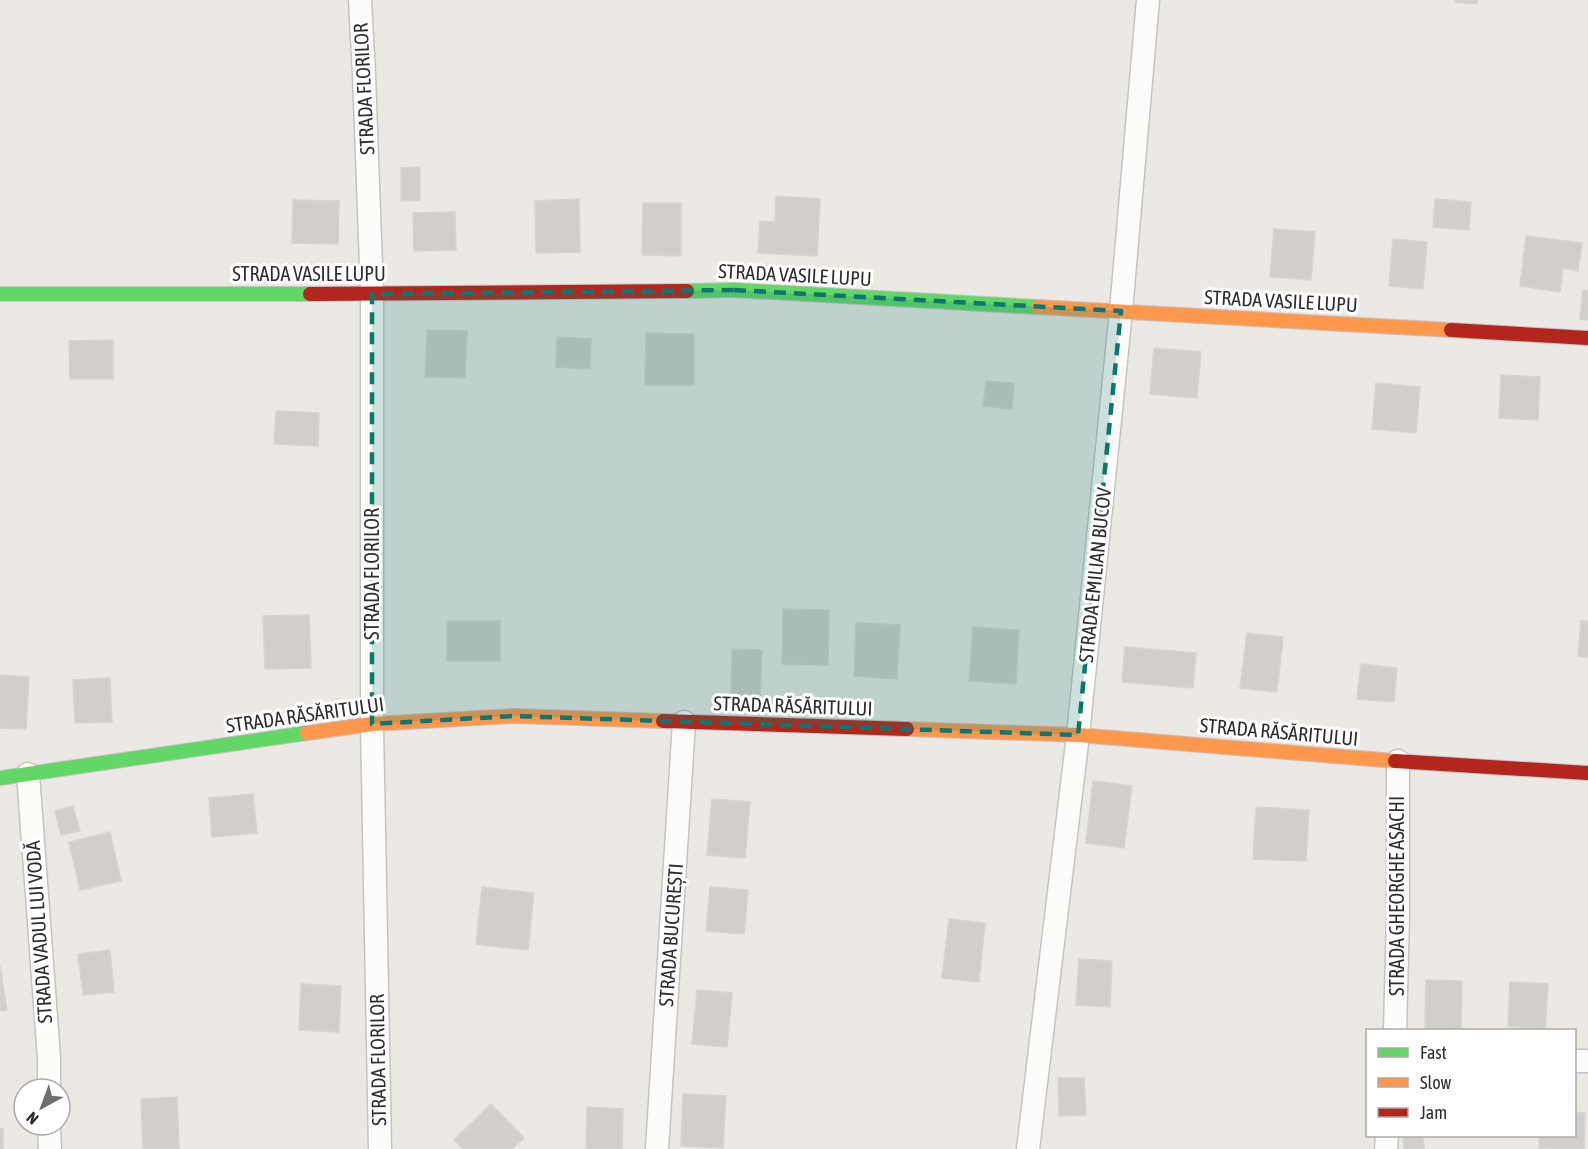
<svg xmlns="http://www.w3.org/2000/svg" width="1588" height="1149" viewBox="0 0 1588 1149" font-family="'Asap Condensed',sans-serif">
  <rect width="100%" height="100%" fill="#ece8e4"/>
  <!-- building -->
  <g fill="#d1cecb" stroke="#d7d4d0" stroke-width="1.5">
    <polygon points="1455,0 1478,0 1477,4 1455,2"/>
    <polygon points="420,167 420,200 401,201 401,168"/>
    <polygon points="776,196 820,199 817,256 758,253 760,221 775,222"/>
    <polygon points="579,199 580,252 536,253 535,201"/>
    <polygon points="1435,199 1471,202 1469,230 1433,227"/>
    <polygon points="293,200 339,201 338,244 292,243"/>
    <polygon points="643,203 681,203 681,256 642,255"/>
    <polygon points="455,212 456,250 414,251 413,213"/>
    <polygon points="1274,229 1315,232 1311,280 1270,277"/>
    <polygon points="1526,236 1582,243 1578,271 1563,268 1560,292 1520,286"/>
    <polygon points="1393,239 1427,242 1423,289 1389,286"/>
    <polygon points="1583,290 1588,291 1588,320 1580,319"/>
    <polygon points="427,330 467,331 465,378 425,377"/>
    <polygon points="646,333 694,334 694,385 645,385"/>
    <polygon points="557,337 591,339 590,369 556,367"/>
    <polygon points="113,340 113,379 70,379 69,341"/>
    <polygon points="1154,348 1201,352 1197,398 1150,394"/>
    <polygon points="1501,375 1540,377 1538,420 1499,418"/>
    <polygon points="986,381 1014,383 1012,409 983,406"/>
    <polygon points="1376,383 1420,387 1416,433 1372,429"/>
    <polygon points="276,411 319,413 318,446 274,444"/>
    <polygon points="783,609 829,610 828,665 782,664"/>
    <polygon points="309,615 311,668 265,669 263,616"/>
    <rect x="447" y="621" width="53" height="40"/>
    <polygon points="1581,621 1588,621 1588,657 1578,656"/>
    <polygon points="856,623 900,625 897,679 854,676"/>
    <polygon points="973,627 1019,630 1016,684 969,681"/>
    <polygon points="1247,633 1283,637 1277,692 1240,688"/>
    <polygon points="1125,647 1196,653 1193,688 1122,682"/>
    <polygon points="732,649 762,650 760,703 731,702"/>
    <polygon points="1361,664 1397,668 1394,702 1357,699"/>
    <polygon points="0,675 29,677 26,729 0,728"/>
    <polygon points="110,678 112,722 75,723 73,680"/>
    <polygon points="1093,781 1132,786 1124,848 1086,843"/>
    <polygon points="253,794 257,833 212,837 209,798"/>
    <polygon points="712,799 750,802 745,858 707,855"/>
    <polygon points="73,806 80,831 61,835 55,811"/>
    <polygon points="1256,807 1309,810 1306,861 1253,859"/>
    <polygon points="110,832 121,881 80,890 69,842"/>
    <polygon points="482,887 534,893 528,950 476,944"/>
    <polygon points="710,887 748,890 744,934 706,931"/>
    <polygon points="949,919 985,923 979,982 942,978"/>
    <polygon points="110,950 114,992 83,995 78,954"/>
    <polygon points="1079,959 1112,961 1110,1007 1076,1005"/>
    <polygon points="0,966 7,1010 0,1011"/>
    <polygon points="1426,980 1462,981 1461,1029 1425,1028"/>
    <polygon points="1510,982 1548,984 1545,1029 1508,1026"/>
    <polygon points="301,984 341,986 339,1032 299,1030"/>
    <polygon points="697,990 732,993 727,1047 692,1044"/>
    <polygon points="1058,1078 1084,1078 1086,1115 1059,1116"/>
    <polygon points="683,1094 726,1096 723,1148 681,1146"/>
    <polygon points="177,1097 179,1149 143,1149 141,1099"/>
    <polygon points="491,1104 524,1138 512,1149 463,1149 454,1140"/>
    <polygon points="587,1107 623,1109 622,1149 586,1149"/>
    <polygon points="1574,1112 1585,1113 1584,1149 1539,1148 1539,1136 1574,1136"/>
    <rect x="0" y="1129" width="3" height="20"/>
    <polygon points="1403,1136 1423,1136 1424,1149 1404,1149"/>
  </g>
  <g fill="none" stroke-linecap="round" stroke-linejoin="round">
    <!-- street casing -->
    <g stroke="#c5c4c5" stroke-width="25">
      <g id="street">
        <polyline points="360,0 364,74 372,294 372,724 380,1149"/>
        <polyline points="28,774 49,1058 49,1089"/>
        <polyline points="1395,1030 1398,916 1398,761"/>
        <polyline points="1574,1061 1588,1061"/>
        <polyline points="49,1125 50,1149"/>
        <polyline points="657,1149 684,722"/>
        <polyline points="1028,1149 1078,735 1121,311 1148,0"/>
        <polyline points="1386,1149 1387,1136"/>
      </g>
    </g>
    <!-- fast casing -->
    <g stroke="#c5c4c5" stroke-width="16">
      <g id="fast">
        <polyline points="687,291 734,290 1038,307"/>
        <polyline points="0,294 310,294"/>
        <polyline points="0,778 307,733"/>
      </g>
    </g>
    <!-- slow casing -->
    <g stroke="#c5c4c5" stroke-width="16">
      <g id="slow">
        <polyline points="1038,307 1451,330"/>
        <polyline points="907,729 1078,735 1395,761"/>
        <polyline points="307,733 372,724 514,716 663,721"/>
      </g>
    </g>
    <!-- jam casing -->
    <g stroke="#c5c4c5" stroke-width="16">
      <g id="jam">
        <polyline points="310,294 687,291"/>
        <polyline points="1451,330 1588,338"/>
        <polyline points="663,721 907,729"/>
        <polyline points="1395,761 1588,773"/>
      </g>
    </g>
    <!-- street -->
    <use href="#street" stroke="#fcfcfb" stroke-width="22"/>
    <!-- fast -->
    <use href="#fast" stroke="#63d668" stroke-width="14"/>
    <!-- slow -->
    <use href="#slow" stroke="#ff974d" stroke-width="14"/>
    <!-- jam -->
    <use href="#jam" stroke="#b3261e" stroke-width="14"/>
  </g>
  <!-- marked area -->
  <path fill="#0f766e" fill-opacity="0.2" stroke="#0f766e" stroke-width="4.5" stroke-dasharray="12 8" stroke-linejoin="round" d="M734,290L1121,311L1078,735L514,716L372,724V294Z"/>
  <g text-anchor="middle" stroke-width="6" stroke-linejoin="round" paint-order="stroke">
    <!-- street labels -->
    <g font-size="20" fill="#2e2e2e" stroke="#fff">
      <text transform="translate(364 89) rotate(-93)" y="7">STRADA FLORILOR</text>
      <text x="309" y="281">STRADA VASILE LUPU</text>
      <text transform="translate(795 275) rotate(3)" y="7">STRADA VASILE LUPU</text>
      <text transform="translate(1281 301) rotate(3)" y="7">STRADA VASILE LUPU</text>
      <text transform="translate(372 574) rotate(-90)" y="7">STRADA FLORILOR</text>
      <text transform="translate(1095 575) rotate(-84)" y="7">STRADA EMILIAN BUCOV</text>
      <text transform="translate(793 706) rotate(2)" y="7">STRADA RĂSĂRITULUI</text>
      <text transform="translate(305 715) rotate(-8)" y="7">STRADA RĂSĂRITULUI</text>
      <text transform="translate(1279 732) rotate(5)" y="7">STRADA RĂSĂRITULUI</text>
      <text transform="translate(1397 896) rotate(-90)" y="7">STRADA GHEORGHE ASACHI</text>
      <text transform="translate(39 932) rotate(-94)" y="7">STRADA VADUL LUI VODĂ</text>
      <text transform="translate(671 935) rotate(-86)" y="7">STRADA BUCUREȘTI</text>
      <text transform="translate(378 1060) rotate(-91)" y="7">STRADA FLORILOR</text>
    </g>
  </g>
  <!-- legend -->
  <rect x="1366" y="1029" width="210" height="108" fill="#ffffff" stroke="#ababab" stroke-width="1.5"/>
  <rect x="1378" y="1048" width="30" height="9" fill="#63d668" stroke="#ababab" stroke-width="1.5"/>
  <text x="1420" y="1059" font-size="18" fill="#2e2e2e">Fast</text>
  <rect x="1378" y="1078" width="30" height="9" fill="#ff974d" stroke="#ababab" stroke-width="1.5"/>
  <text x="1420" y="1089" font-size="18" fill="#2e2e2e">Slow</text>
  <rect x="1378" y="1108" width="30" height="9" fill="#b3261e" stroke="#ababab" stroke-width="1.5"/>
  <text x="1420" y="1119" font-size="18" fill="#2e2e2e">Jam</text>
  <!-- north arrow -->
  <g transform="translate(42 1107) rotate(221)"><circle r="28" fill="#ffffff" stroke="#ababab" stroke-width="1.5"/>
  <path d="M0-4.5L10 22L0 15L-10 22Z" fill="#706f6e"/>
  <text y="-9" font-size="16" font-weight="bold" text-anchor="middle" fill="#2e2e2e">N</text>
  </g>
</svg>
